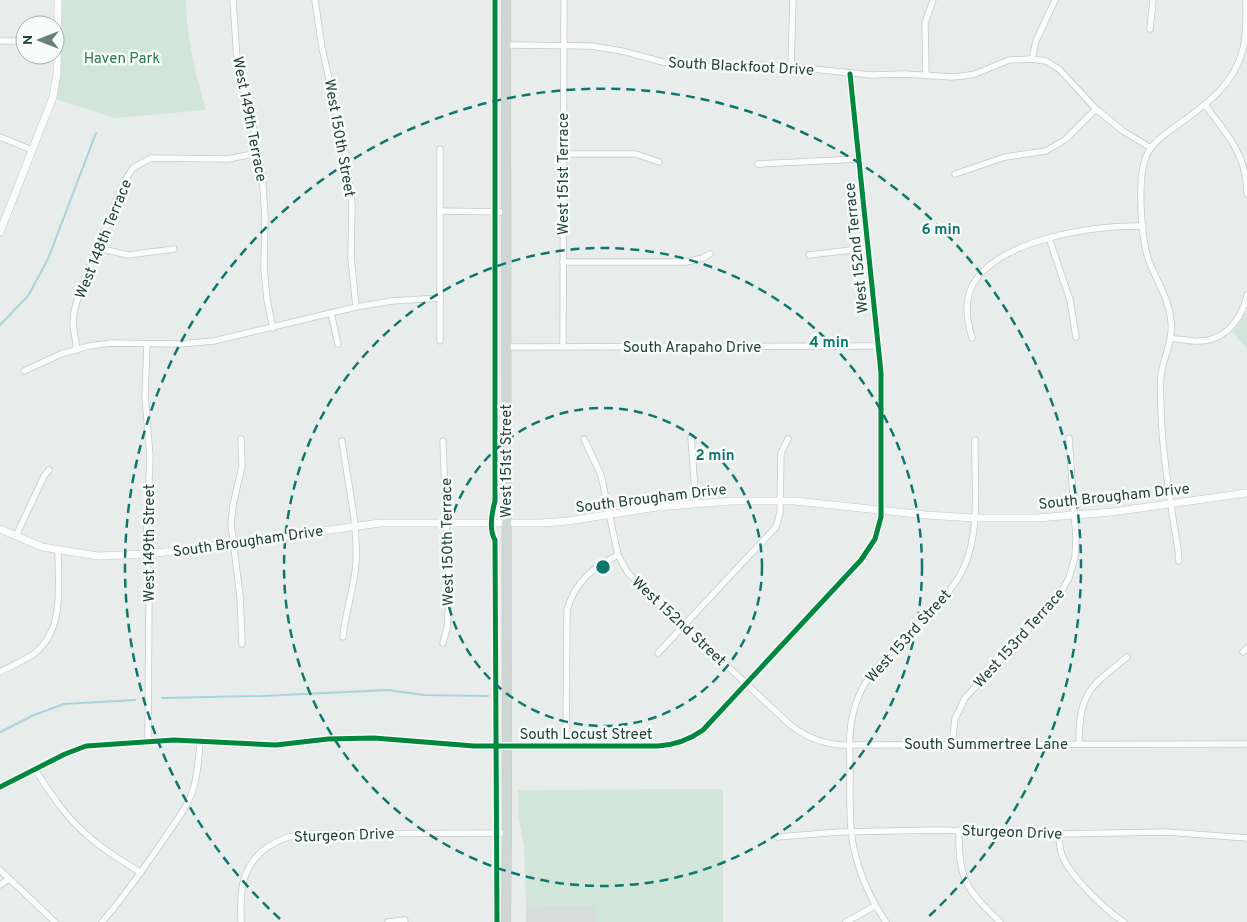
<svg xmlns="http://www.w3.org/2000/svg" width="1247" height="922" viewBox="0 0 1247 922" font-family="Overpass,sans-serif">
  <rect width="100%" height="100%" fill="#e8edeb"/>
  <!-- built -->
  <polygon fill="#d6dedb" points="526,905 596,906 596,922 526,922"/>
  <!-- green -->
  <g fill="#d1e6d8">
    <path d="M61,0H186C186,37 196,75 206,110L115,118L56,99L61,75Z"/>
    <polygon points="1247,312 1247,349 1233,332"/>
    <polygon points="723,789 723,922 596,922 595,906 526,905 524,846 518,816 518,790"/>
  </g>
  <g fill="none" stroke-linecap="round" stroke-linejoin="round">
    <!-- stream -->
    <g stroke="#a9d4db" stroke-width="2">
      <polyline points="0,325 28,296 48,259 96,133"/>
      <polyline points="162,698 262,696 388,690 424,695 488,696"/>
      <polyline points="0,732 34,715 64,704 135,700"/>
    </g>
    <!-- minor casing -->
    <g stroke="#c5cac8" stroke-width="7">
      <g id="minor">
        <polyline points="233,0 237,60 255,135 262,173 265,217 264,268 267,300 273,328"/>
        <polyline points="315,0 322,48 344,145 352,204 351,257 356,307"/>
        <polyline points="1150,29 1153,0"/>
        <polyline points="0,41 25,41"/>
        <polyline points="506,45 591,46 622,51 663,62 683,65 705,67 773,65 872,75 905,74 952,77 963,76 975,74 1009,60 1032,59 1046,61 1059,69 1096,109 1123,131 1151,148"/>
        <polyline points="1032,59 1036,41 1055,0"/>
        <polyline points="791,66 793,0"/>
        <polyline points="926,75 925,23 933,0"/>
        <path d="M1205,105C1227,134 1247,155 1247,194"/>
        <polyline points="0,137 32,150"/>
        <polyline points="563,154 636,154 659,162"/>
        <polyline points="758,164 859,159"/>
        <polyline points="955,174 1005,157 1046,151 1066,139 1096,109"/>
        <polyline points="440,211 506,212"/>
        <polyline points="1049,238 1070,300 1076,337"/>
        <polyline points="98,248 128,255 174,249"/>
        <polyline points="809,255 868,248"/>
        <polyline points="563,262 686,262 703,258 710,254"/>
        <polyline points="331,313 338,344"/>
        <path d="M972,338C967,321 964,303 972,286C997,239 1095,225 1143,226"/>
        <path d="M1171,339C1181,338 1189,342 1199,341C1226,341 1242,318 1247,295"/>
        <polyline points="440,341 440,149"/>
        <polyline points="147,344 145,396 150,457 146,545 149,597 148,742"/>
        <polyline points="506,347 879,346"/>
        <polyline points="563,347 564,0"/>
        <polyline points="77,350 73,325 74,312 80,290 124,182 133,168 151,158 228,159 258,153"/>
        <polyline points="24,371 61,354 89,346 111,343 179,344 214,341 356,307 392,301 440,298"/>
        <polyline points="691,438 696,503"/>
        <polyline points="241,439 242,466 233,505 231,524 240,596 242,644"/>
        <path d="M584,439L601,475L618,555L628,573L786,721C802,736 819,743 841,745L1247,744"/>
        <path d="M342,441C347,479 358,524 356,561C355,587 345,611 343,637"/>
        <polyline points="443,441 449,602 447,628 443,643"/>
        <polyline points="16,536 44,476 49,470"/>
        <path d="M1179,561C1178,542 1173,523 1171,505C1166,473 1162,442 1161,410C1161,397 1159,382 1162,369C1166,352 1173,338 1171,321C1169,298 1157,282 1149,261C1141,240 1138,185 1144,163C1148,146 1161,137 1175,127C1204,106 1234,86 1243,49C1247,33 1246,16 1246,0"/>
        <polyline points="1243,652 1247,648"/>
        <polyline points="658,653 776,527 780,513 781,453 788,439"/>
        <path d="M0,672C11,666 24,661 35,653C65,629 58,585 58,550"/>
        <polyline points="952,744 955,719 965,698 1057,599 1069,578 1075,557 1076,538 1069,438"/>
        <path d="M1079,744C1079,693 1089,688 1127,657"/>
        <path d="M566,746L567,610C575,582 592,568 618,555"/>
        <path d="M35,769C50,793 65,816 87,835C103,850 123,861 141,873"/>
        <path d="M0,787L65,754L86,746L174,740L276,745L328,739L374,738L474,746H658C675,745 689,740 703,730L861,560L875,539L881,517V373L850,74"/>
        <path d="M959,830C958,879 966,889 1000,922"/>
        <path d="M1059,834C1059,843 1060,852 1064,860C1073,878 1107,912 1124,922"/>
        <polyline points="777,837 840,832 939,830 1059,834 1166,832 1247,838"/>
        <polyline points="0,870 55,922"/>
        <polyline points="0,885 9,879"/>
        <path d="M102,922C125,896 144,868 164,839C174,824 187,808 193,790C198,774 199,757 200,741"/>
        <path d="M241,922C241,909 240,896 243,883C251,851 279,835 309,834L507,833"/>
        <polyline points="388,922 405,920"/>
        <polyline points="846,922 875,906"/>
        <path d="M886,922C871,900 860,876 854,849C849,825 850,799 850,774C850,754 848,733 853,714C856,700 862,687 870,676C889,651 913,629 935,606C946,595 958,582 964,567C981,530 974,480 975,440"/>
      </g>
    </g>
    <!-- tertiary casing -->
    <g stroke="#c5cac8" stroke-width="8">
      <g id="tertiary">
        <polyline points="0,232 53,97 57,73 58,0"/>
        <polyline points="0,529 42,547 98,556 146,554 184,550 380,523 542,523 568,521 657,507 732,501 795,501 926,515 974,518 1037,518 1112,512 1247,493"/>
      </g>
    </g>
    <!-- primary casing -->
    <g stroke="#c3ccc9" stroke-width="10">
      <polyline id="primary" points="506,922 507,833 506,0"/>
    </g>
    <!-- minor -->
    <use href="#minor" stroke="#fcfcfc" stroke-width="5.5"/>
    <!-- tertiary -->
    <use href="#tertiary" stroke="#fcfcfc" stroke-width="7"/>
    <!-- primary -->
    <use href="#primary" stroke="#cfd7d5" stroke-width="9"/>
    <!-- cycleway casing -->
    <g stroke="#f7fbf9" stroke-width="8">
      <g id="cycleway">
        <path d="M495,0V501C492,512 489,530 495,540L497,922"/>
        <path d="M0,787L65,754L86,746L174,740L276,745L328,739L374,738L474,746H658C675,745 689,740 703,730L861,560L875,539L881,517V373L850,74"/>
      </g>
    </g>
    <!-- cycleway -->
    <use href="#cycleway" stroke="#00873e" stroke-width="5"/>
  </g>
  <!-- distance rings -->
  <g fill="none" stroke="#0f766e" stroke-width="2.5" stroke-dasharray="9 6">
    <circle cx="603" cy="567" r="159"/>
    <circle cx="603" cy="567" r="319"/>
    <path d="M280 919A478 478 0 1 1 926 919"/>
  </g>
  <g text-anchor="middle" stroke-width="5" stroke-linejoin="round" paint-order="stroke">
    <!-- park labels -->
    <g font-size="15" fill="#2d7a4b" stroke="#f7fbf9">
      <text x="122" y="63">Haven Park</text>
    </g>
    <!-- street labels -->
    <g font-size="15" fill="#24423a" stroke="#f7fbf9">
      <text transform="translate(741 66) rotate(3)" y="5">South Blackfoot Drive</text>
      <text transform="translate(250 119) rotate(79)" y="5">West 149th Terrace</text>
      <text transform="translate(340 138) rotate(80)" y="5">West 150th Street</text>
      <text transform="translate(563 174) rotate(-90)" y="5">West 151st Terrace</text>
      <text transform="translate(103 239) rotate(-68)" y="5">West 148th Terrace</text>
      <text transform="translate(856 248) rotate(-96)" y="5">West 152nd Terrace</text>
      <text x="692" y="352">South Arapaho Drive</text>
      <text transform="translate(506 461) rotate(-90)" y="5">West 151st Street</text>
      <text transform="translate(1114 496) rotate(-6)" y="5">South Brougham Drive</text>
      <text transform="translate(651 498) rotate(-7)" y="5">South Brougham Drive</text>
      <text transform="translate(248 541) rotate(-8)" y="5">South Brougham Drive</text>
      <text transform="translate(447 542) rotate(-91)" y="5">West 150th Terrace</text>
      <text transform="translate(149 543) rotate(-90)" y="5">West 149th Street</text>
      <text transform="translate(679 621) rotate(43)" y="5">West 152nd Street</text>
      <text transform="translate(908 636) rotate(-48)" y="5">West 153rd Street</text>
      <text transform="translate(1019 638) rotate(-48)" y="5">West 153rd Terrace</text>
      <text x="586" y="739">South Locust Street</text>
      <text x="986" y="749">South Summertree Lane</text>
      <text transform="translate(1012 832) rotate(2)" y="5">Sturgeon Drive</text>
      <text transform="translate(344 835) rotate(-2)" y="5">Sturgeon Drive</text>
    </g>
  </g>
  <circle cx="603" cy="567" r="8" fill="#0f766e" stroke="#f7fbf9" stroke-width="2.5"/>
  <g font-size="15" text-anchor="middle" font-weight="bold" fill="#0f766e" stroke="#f7fbf9" stroke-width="5" stroke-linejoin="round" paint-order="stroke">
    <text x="941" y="234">6 min</text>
    <text x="829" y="347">4 min</text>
    <text x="715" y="460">2 min</text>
  </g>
  <!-- north arrow -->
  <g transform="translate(40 40) rotate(270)"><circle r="24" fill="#f7fbf9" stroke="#a3b1ad"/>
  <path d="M0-4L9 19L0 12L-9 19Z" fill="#697e78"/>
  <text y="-8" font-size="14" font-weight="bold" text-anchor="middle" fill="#24423a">N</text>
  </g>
</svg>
